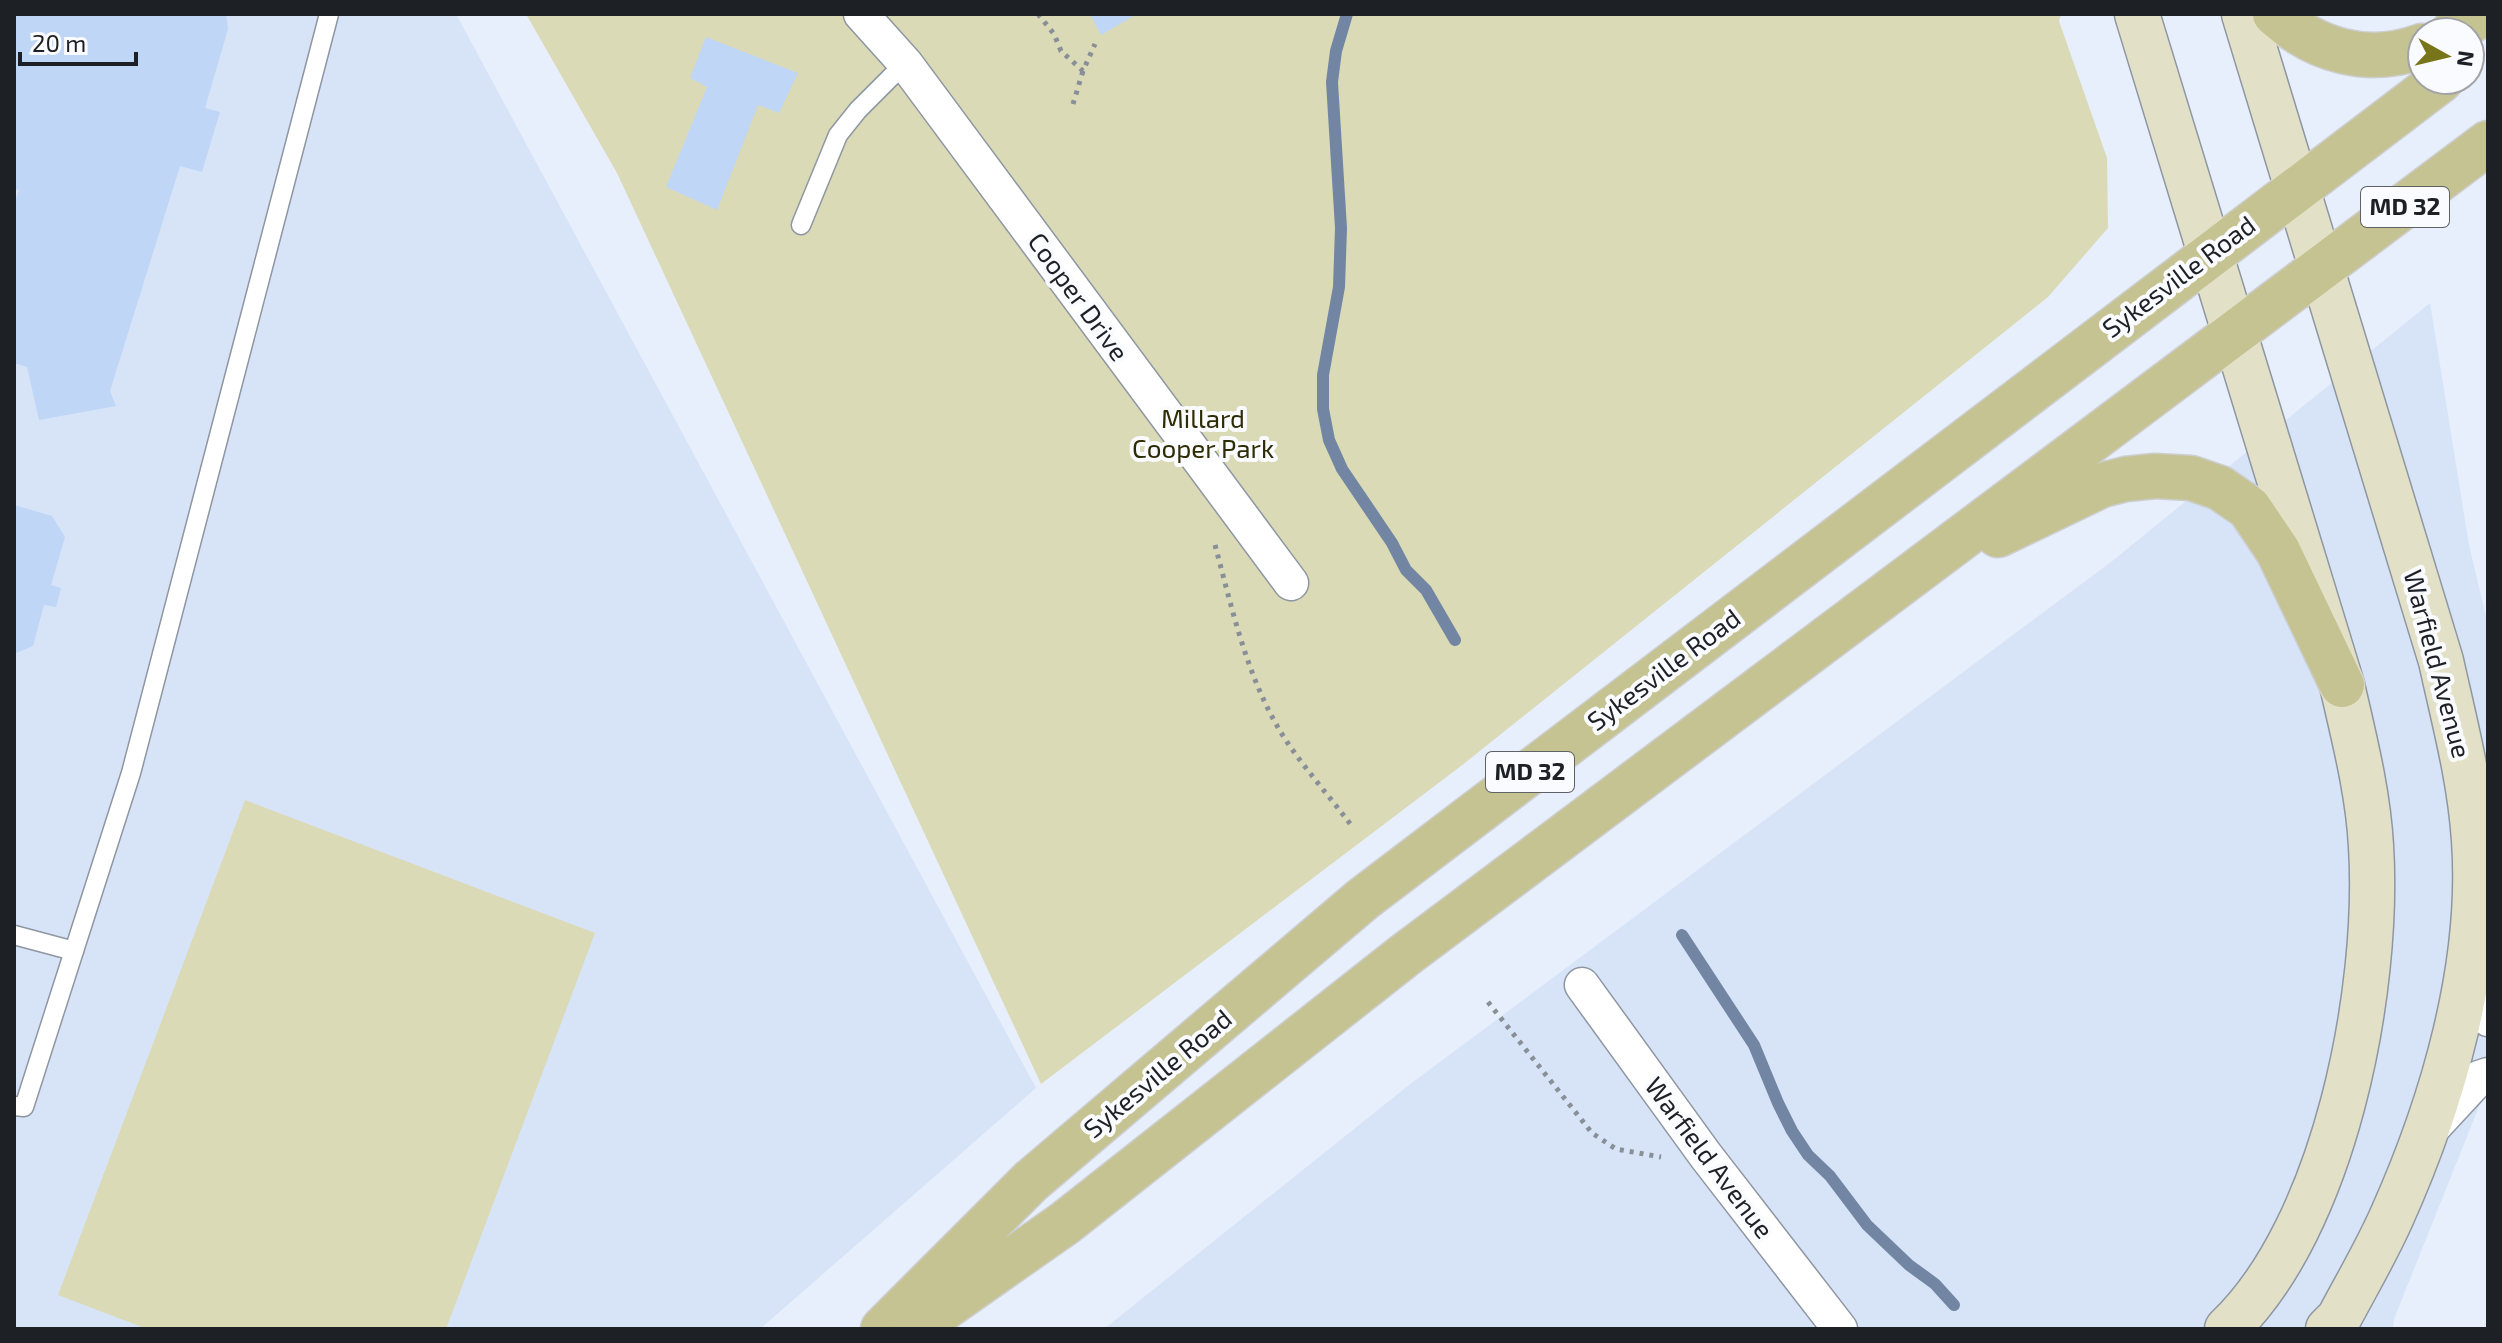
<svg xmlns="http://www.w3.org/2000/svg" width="2502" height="1343" viewBox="0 0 2502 1343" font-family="'Exo 2',sans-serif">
  <rect width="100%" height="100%" fill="#e6effb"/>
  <!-- built -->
  <g fill="#d7e4f7">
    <polygon points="14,14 456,14 1036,1088 760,1329 14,1329"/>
    <polygon points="2430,303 2469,545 2488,625 2488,1084 2394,1319 2393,1329 1104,1329 1409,1085 2111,562"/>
  </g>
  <!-- green -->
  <g fill="#dadab7">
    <polygon points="526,14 2061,14 2059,21 2107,158 2108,228 2048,297 1461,766 1041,1084 617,173"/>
    <polygon points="245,800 595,933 446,1329 147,1329 58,1295"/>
  </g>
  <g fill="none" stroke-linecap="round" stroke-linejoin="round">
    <!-- stream -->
    <g stroke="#7286a3" stroke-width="12">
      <polyline points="1347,14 1336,51 1332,82 1341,228 1339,287 1323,375 1323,409 1329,440 1342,469 1392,543 1406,570 1426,590 1455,640"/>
      <polyline points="1682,935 1754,1045 1778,1103 1792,1131 1808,1155 1830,1176 1867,1225 1909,1265 1935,1284 1954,1305"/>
    </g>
  </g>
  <!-- building -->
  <g fill="#bfd6f7">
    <polygon points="14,14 226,14 228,29 205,108 220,112 202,172 180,166 110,391 116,406 39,420 27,367 14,363 14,205 19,190 14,189"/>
    <polygon points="1090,14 1137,14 1101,35"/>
    <polygon points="706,37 798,73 779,113 758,105 717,210 666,187 707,87 690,78"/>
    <polygon points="14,505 52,516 65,537 51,585 61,588 56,607 44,605 33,646 14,654"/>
  </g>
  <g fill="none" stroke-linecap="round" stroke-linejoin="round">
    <!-- lane casing -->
    <g stroke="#8e96a1" stroke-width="21">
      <g id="lane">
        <polyline points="801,225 838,135 858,110 905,63"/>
        <polyline points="14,935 74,951"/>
        <polyline points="14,1106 24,1107 131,773 329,14"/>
      </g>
    </g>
    <!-- street casing -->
    <g stroke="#8e96a1" stroke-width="37">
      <g id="street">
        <polyline points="861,14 905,63 1291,583"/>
        <polyline points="2469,974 2488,1019"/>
        <polyline points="1582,985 1706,1156 1840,1329"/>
        <polyline points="2428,1133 2479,1078 2488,1075"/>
      </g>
    </g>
    <!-- secondary casing -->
    <g stroke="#8e96a1" stroke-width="47">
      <g id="secondary">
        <path d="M2137,14L2342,685C2354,738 2368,791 2371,846C2380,991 2335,1226 2227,1329"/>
        <path d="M2244,14L2441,661C2454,720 2470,779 2474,840C2483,965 2443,1102 2392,1216C2377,1250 2357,1284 2339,1318L2328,1329"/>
      </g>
    </g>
    <!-- primary casing -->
    <g stroke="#cdcecf" stroke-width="47">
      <g id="primary">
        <path d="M2275,14C2316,51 2368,66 2422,46"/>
        <polyline points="2453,32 2482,14"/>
        <polyline points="1998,535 2102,485 2126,479 2155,476 2191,478 2220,488 2249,508 2278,551 2342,685"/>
        <polyline points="883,1329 1031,1181 1363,899 2441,80"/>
        <polyline points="914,1329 1065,1223 1405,955 2488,143"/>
      </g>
    </g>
    <!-- path -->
    <g stroke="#888f97" stroke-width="5" stroke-dasharray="4 6" stroke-linecap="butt">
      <polyline points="1038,14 1054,34 1061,51 1083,71 1095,44"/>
      <polyline points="1073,104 1083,71"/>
      <path d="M1215,545C1233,612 1248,683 1287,742C1306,770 1330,797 1351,825"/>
      <polyline points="1488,1002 1592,1133 1616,1149 1661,1157"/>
    </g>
    <!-- lane -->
    <use href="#lane" stroke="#fff" stroke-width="18"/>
    <!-- street -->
    <use href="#street" stroke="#fff" stroke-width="34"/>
    <!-- secondary -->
    <use href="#secondary" stroke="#e2e1c8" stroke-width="44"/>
    <!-- primary -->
    <use href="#primary" stroke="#c5c391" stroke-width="44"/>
  </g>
  <g text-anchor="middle" stroke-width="8" stroke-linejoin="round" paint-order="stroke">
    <!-- shield labels -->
    <g fill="#fafbfe" stroke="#5f6265" stroke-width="2">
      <rect x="2361" y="187" width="88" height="40" rx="6"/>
      <rect x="1486" y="752" width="88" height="40" rx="6"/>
    </g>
    <g font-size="24" font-weight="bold" fill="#1d2024">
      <text x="2405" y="215">MD 32</text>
      <text x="1530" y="780">MD 32</text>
    </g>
    <!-- street labels -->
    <g font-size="26" fill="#1d2024" stroke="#fafbfe">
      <text transform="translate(2179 277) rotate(-37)" y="9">Sykesville Road</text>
      <text transform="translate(1078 297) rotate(54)" y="9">Cooper Drive</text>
      <text transform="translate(2437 664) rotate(75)" y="9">Warfield Avenue</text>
      <text transform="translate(1664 670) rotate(-37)" y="9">Sykesville Road</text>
      <text transform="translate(1158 1074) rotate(-40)" y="9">Sykesville Road</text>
      <text transform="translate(1709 1158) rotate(53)" y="9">Warfield Avenue</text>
    </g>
    <!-- park labels -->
    <g font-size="26" fill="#2e2c05" stroke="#fafbfe">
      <text x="1203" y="428">Millard<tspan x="1203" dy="30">Cooper Park</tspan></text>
    </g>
  </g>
  <!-- border -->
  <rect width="2502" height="1343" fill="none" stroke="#1d2024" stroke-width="32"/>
  <!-- north arrow -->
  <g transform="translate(2446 56) rotate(98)"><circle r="38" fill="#fafbfe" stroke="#a2a3a7" stroke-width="2"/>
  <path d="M0-6L14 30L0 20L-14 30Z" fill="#787419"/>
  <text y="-12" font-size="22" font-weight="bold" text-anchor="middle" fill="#1d2024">N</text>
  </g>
  <!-- scale -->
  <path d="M20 52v12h116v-12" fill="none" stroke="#1d2024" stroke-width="4"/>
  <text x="32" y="52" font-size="24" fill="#1d2024" stroke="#fafbfe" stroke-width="6" paint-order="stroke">20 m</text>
</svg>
